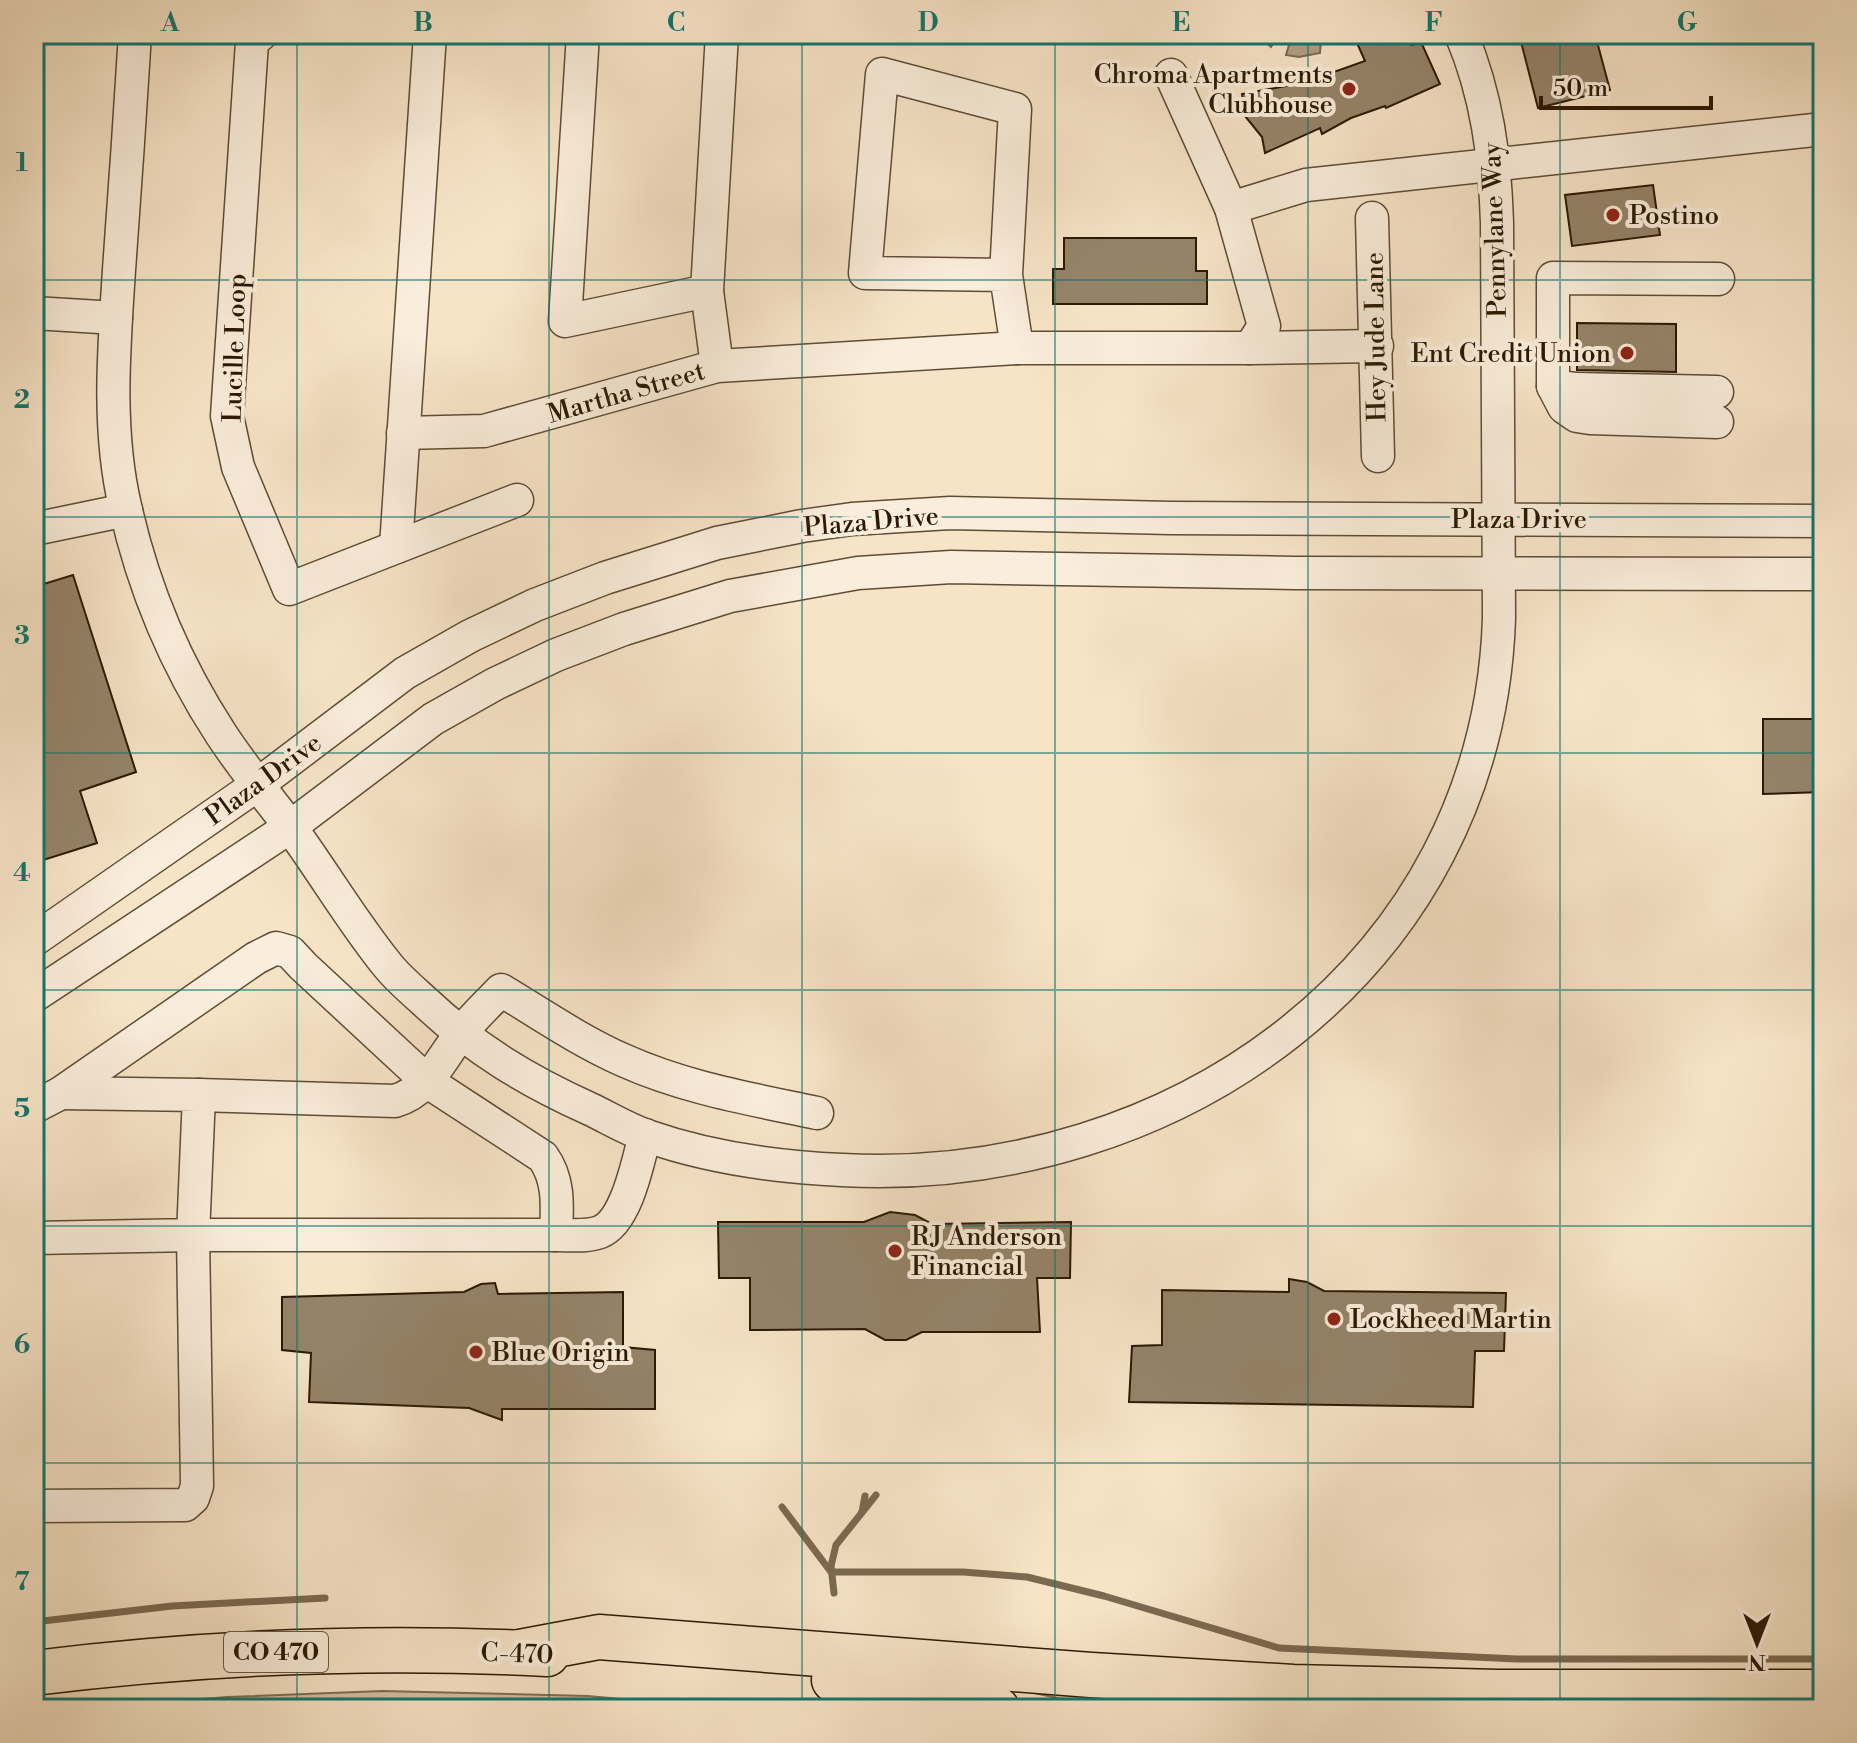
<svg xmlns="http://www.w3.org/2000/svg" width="1857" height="1743" viewBox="0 0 1857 1743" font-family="'Libre Bodoni',serif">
  <rect width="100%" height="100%" fill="#f7e4c7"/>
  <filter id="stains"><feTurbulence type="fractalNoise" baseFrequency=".0025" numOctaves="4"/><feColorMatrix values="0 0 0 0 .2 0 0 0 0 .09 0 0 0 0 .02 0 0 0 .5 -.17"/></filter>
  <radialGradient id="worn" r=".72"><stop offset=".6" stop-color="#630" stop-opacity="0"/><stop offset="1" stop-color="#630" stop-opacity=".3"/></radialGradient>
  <!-- green -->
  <g fill="#d4c1a6" stroke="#806d55" stroke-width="2">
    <polygon points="382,1691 588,1696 730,1709 84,1709 227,1697"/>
    <polygon points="1025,1691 1823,1709 1107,1709"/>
  </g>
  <!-- water -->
  <polygon fill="#b29f85" stroke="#7c6951" stroke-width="2" points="1256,34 1325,34 1327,41 1321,40 1320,53 1299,57 1286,55 1289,45 1276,38 1271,47"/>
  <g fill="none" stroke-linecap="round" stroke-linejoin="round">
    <!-- stream -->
    <g stroke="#7c6951" stroke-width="7">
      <polyline points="782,1507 831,1572 963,1572 1027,1577 1104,1596 1279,1648 1517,1659 1823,1659"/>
      <polyline points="862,1512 865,1496"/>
      <polyline points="834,1593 831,1566 836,1545 876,1495"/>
      <polyline points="34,1622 172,1606 325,1598"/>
    </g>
  </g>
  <!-- building -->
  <g fill="#958369" stroke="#2b1904" stroke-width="2">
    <polygon points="1353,34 1404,34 1412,45 1421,42 1440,84 1386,108 1385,106 1351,118 1322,134 1320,128 1265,153 1262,137 1245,116 1242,94 1303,83 1365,61"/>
    <polygon points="1519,34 1595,34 1610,90 1538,108"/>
    <polygon points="1653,185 1660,235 1572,246 1565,195"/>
    <polygon points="1064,238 1196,238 1196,271 1207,271 1207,304 1053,304 1053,269 1064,269"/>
    <polygon points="1577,323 1676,324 1676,372 1577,370"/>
    <polygon points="73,575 136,772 80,791 97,843 34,863 34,587"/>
    <polygon points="1763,719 1823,719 1823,792 1763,794"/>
    <polygon points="890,1212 915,1215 932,1224 1071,1222 1070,1278 1037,1278 1040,1332 922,1332 906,1340 885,1340 865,1329 750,1330 750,1278 719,1278 718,1222 864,1222"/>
    <polygon points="1289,1279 1307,1282 1324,1291 1506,1293 1504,1351 1475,1351 1473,1407 1129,1402 1132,1346 1162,1345 1162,1290 1289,1292"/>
    <polygon points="495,1283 498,1294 623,1292 623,1347 655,1350 655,1409 502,1409 502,1420 469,1408 309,1402 311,1353 282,1350 282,1297 464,1292 481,1284"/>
  </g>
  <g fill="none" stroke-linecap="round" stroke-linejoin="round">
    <!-- minor casing -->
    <g stroke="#5e4c35" stroke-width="35">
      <g id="minor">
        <path d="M135,34C130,113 125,191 119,270C114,348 107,429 125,506C143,587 176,665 221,734C242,766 265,794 288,824C323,871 352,922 389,967C399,979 412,990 424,1001C476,1050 526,1080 590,1109C609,1118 627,1129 647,1136C710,1158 775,1167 842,1170C1174,1187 1488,967 1499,618L1497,223C1495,157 1487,95 1461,34"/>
        <polyline points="261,34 252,42 227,416 238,467 289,589 517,500"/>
        <polyline points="583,34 565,321 707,291"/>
        <polyline points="1171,75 1231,208"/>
        <polyline points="1372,218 1378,456"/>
        <polyline points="1006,275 865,273 882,74 1015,109 1006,275 1017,348"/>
        <polyline points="34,313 116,318"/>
        <polyline points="1250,348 1377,346"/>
        <polyline points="717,366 707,291 722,34"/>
        <polyline points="1553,386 1576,389 1717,392"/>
        <polyline points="1717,422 1590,418 1577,416 1564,407 1553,386 1553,278 1718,279"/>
        <polyline points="403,433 484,431 717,366 1017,348 1250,348 1264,326 1231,208 1306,185 1823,129"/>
        <polyline points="34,529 126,510"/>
        <polyline points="396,547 430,34"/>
        <polyline points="34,940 257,785 405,673 470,636 535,605 605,578 717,543 802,526 852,519 950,513 1171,518 1823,521"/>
        <polyline points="34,996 290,827 433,719 495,684 556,655 624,629 730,596 858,573 951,567 1294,573 1823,574"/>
        <path d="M199,1095L395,1101C428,1091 439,1062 459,1036C471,1019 487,1005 501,990C541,1014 580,1041 623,1060C685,1088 751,1099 817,1113"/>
        <path d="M34,1107L61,1093L256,958L276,948L290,952L303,966L428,1082L543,1157C560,1181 557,1207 556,1235H193L197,1486L193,1498L185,1505L34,1506"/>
        <path d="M556,1235C570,1235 587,1237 600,1232C627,1221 638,1161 645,1135"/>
        <polyline points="34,1238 193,1235 199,1095 61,1093"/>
      </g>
    </g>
    <!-- highway casing -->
    <g stroke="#2b1904" stroke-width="47">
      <g id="highway">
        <polyline points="519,1652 599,1637 1091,1675 1293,1687 1499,1692 1823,1692"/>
        <path d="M34,1673C204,1652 375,1645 547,1654"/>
        <polyline points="834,1680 997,1709"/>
      </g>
    </g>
    <!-- minor -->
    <use href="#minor" stroke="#faeddb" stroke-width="32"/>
    <!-- highway -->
    <use href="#highway" stroke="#f7e4c7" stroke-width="44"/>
  </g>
  <!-- grid -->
  <path fill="none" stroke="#0f766e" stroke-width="2" stroke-opacity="0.55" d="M297,34V1709M549,34V1709M802,34V1709M1055,34V1709M1308,34V1709M1560,34V1709M34,280H1823M34,517H1823M34,753H1823M34,990H1823M34,1226H1823M34,1463H1823"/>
  <!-- markers -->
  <g fill="#8f2418" stroke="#faeddb" stroke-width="3">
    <circle cx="1349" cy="89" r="8"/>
    <circle cx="1613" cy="215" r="8"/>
    <circle cx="1627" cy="353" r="8"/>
    <circle cx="895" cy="1251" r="8"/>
    <circle cx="1334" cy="1319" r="8"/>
    <circle cx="476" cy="1352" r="8"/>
  </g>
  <g text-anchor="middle" stroke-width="8" stroke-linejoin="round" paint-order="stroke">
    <!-- shield labels -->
    <rect fill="#faeddb" stroke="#695944" stroke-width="2" x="224" y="1632" width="104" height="40" rx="6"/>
    <g font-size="24" font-weight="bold" fill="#2b1904">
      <text x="276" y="1660">CO 470</text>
    </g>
    <!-- poi labels -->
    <g font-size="26" fill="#2b1904" stroke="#faeddb" text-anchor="start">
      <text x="1333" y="83" text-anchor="end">Chroma Apartments<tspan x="1333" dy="30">Clubhouse</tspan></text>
      <text x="1629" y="224">Postino</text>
      <text x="1611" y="362" text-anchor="end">Ent Credit Union</text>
      <text x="911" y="1245">RJ Anderson<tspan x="911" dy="30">Financial</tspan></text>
      <text x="1350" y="1328">Lockheed Martin</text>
      <text x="492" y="1361">Blue Origin</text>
    </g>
    <!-- street labels -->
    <g font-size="26" fill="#2b1904" stroke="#faeddb">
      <text transform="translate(1494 230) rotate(-92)" y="9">Pennylane Way</text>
      <text transform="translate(1375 337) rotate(-91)" y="9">Hey Jude Lane</text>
      <text transform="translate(234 348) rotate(-88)" y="9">Lucille Loop</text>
      <text transform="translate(626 392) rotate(-16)" y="9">Martha Street</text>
      <text x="1519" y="528">Plaza Drive</text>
      <text transform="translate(871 521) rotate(-5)" y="9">Plaza Drive</text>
      <text transform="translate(263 779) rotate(-36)" y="9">Plaza Drive</text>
      <text transform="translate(517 1653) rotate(2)" y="9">C-470</text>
    </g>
  </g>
  <!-- margin -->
  <rect width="1857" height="1743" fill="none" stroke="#f7e4c7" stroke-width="88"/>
  <!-- north arrow -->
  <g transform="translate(1757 1643) rotate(180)" stroke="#faeddb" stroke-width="6" paint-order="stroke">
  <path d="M0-6L14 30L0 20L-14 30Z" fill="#2b1904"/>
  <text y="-12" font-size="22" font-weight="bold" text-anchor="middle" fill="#2b1904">N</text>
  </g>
  <!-- scale -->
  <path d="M1541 96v12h170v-12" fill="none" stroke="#2b1904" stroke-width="4"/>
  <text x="1553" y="96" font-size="24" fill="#2b1904" stroke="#faeddb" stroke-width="6" paint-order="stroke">50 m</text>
  <rect x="44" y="44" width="1769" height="1655" fill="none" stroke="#0f766e" stroke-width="3"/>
  <g font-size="26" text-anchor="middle" font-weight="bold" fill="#0f766e">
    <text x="170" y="31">A</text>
    <text x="423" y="31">B</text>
    <text x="676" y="31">C</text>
    <text x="928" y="31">D</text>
    <text x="1181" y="31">E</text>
    <text x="1434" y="31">F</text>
    <text x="1687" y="31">G</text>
    <text x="22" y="171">1</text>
    <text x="22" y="408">2</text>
    <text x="22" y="644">3</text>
    <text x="22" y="881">4</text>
    <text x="22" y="1117">5</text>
    <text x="22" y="1353">6</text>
    <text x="22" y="1590">7</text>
  </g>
  <rect width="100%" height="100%" filter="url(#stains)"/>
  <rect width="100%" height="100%" fill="url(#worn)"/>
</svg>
